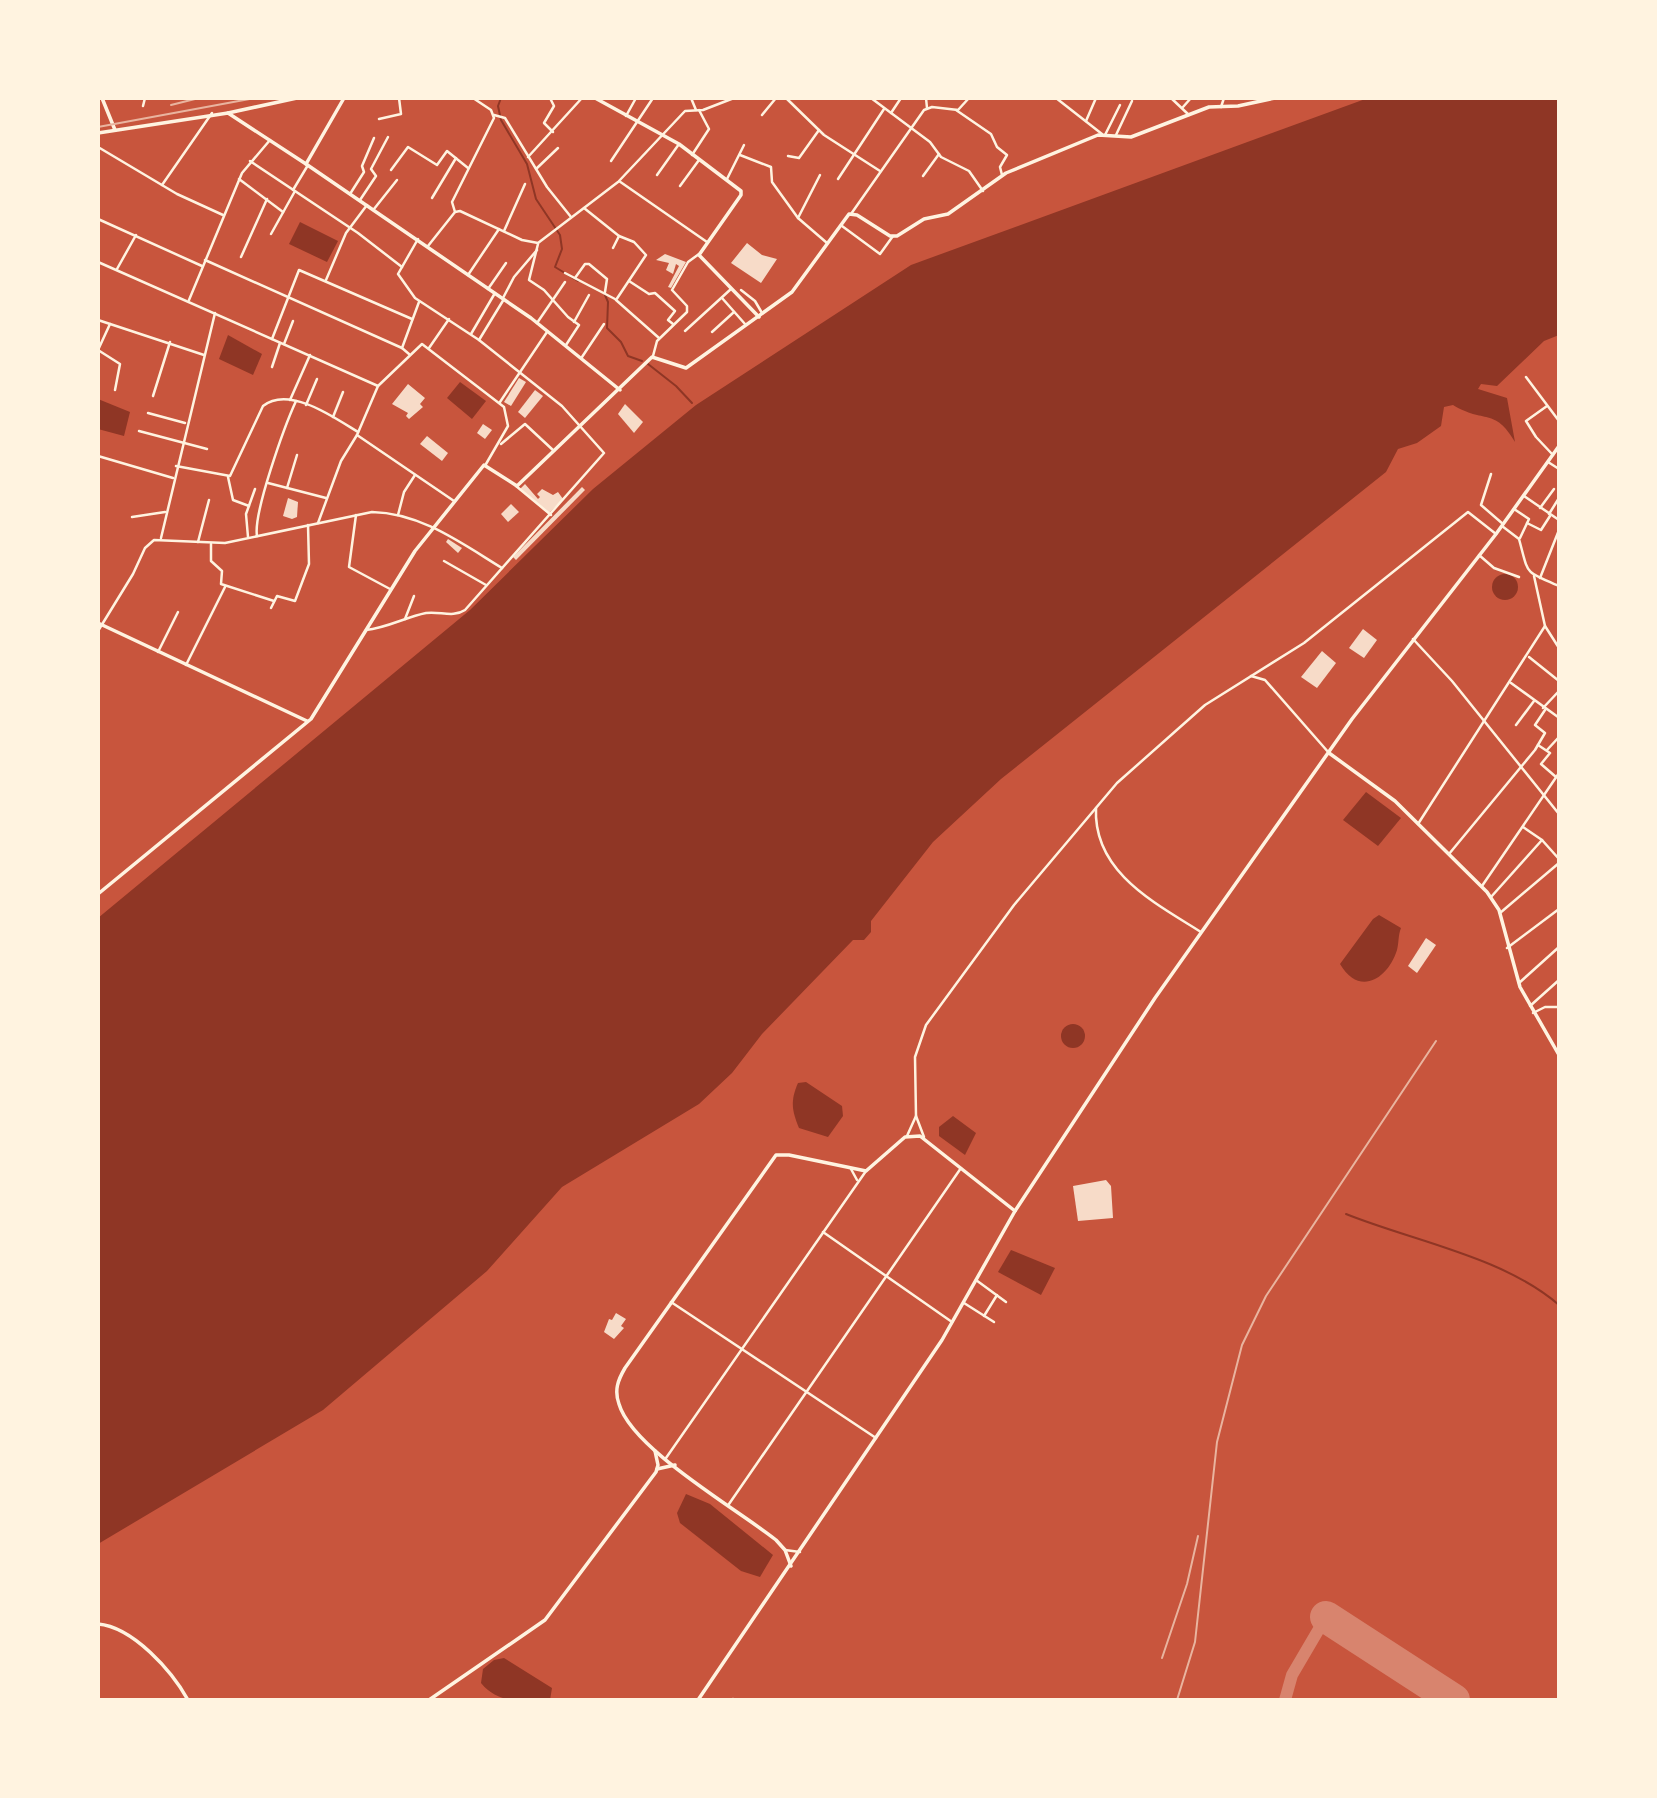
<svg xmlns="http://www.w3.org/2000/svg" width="1657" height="1798" viewBox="0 0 1657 1798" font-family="Karla,sans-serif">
  <rect width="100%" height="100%" fill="#c8553d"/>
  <!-- water -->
  <g fill="#8f3625">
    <path d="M1368,98H1559V335L1544,341L1497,386L1481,384L1478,389L1507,398L1515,442C1495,407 1484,424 1453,405L1444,407L1441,426L1417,443L1398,449L1386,472L1001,779L933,842L871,921V932L864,940H853L762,1034L732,1073L699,1104L562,1187L487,1271L323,1410L98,1544V918L470,610L593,489L696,405L911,265Z"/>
    <polygon points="300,222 338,241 327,262 289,244"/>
    <polygon points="228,335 262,354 253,375 219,359"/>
    <polygon points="460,382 486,401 472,419 447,398"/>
    <polygon points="98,399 130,412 124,436 98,429"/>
    <circle cx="1505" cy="587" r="13"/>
    <polygon points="1366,792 1401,818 1378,846 1343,820"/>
    <path d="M1379,915L1401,928C1398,935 1399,943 1397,950C1388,979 1359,997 1340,964L1373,919Z"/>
    <circle cx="1073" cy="1036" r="12"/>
    <path d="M806,1082L842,1106L843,1116L828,1137L799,1128C792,1111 790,1101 798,1083Z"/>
    <polygon points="953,1116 976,1133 965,1155 939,1136 939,1127"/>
    <polygon points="1011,1250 1055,1268 1041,1295 998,1272"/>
    <polygon points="686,1494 710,1504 773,1555 760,1577 741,1571 680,1523 677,1513"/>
    <path d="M504,1658L552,1688L550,1700C522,1700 499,1705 481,1683L483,1669L494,1660Z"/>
  </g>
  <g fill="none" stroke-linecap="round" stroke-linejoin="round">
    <!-- stream -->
    <g stroke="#8f3625" stroke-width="2">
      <polyline points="501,98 498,106 501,120 527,164 536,199 560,235 562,249 555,267 578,281"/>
      <polyline points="605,295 608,302 607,328 621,342 628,356 642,361"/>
      <polyline points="648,364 676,386 692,403"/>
      <path d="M1346,1214C1413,1241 1504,1257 1559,1305"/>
    </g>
    <!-- taxiway -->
    <polyline stroke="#d8846e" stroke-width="12" points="1285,1700 1292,1675 1326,1617"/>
    <!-- runway -->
    <polyline stroke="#d8846e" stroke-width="32" points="1326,1617 1454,1700"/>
  </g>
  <!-- building -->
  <g fill="#f7dbc8">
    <polygon points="747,243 762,255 777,259 761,283 731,263"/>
    <polygon points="665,254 686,262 671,288 668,287 679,266 676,264 673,274 666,270 669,263 656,260"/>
    <polygon points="519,378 526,382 511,406 504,402"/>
    <polygon points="408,384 425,398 420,404 423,407 409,419 406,416 408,413 392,404"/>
    <polygon points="535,390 543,396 525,418 518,412"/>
    <polygon points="625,404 643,422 634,433 618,414"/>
    <polygon points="483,424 492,430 485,439 477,433"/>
    <polygon points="427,436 448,453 442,461 420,444"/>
    <polygon points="525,484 538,499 540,497 537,494 542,489 553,495 558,492 563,499 549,513 520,489"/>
    <polygon points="582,487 585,490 516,560 513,557"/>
    <polygon points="288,498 298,502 297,517 292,519 283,516"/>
    <polygon points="511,504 519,512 508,522 501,514"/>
    <polygon points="448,539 462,548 458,553 446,542"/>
    <polygon points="1363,629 1377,640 1364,658 1349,648"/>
    <polygon points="1322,651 1336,663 1317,688 1301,677"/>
    <polygon points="1426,938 1436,945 1417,973 1408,966"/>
    <polygon points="1106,1180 1111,1186 1113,1218 1078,1221 1073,1186"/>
    <polygon points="616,1313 626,1319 621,1326 624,1328 614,1339 604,1332 609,1319 612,1320"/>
  </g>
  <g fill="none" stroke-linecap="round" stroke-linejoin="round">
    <!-- minor -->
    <g stroke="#fff3e0" stroke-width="2.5">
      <polyline points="550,98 554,106 544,123 553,132"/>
      <polyline points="691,98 696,110"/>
      <polyline points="786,98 824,135 880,171"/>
      <polyline points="871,98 930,142 941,157 969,171 983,191"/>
      <polyline points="926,98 927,108"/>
      <polyline points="1056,98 1102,134"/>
      <polyline points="1171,98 1189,115"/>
      <polyline points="143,106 145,98"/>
      <polyline points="1183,107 1191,98"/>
      <polyline points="1221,107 1224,98"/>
      <polyline points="956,110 991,134 997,147 1007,155 1000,167 1002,175"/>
      <polyline points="891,113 901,98"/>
      <polyline points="494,115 505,118 547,187 571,217"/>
      <polyline points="762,115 776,98"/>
      <polyline points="626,116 636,98"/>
      <polyline points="379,119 401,114 399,98"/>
      <polyline points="1086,121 1096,98"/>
      <polyline points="1105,135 1120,105"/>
      <polyline points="1116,135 1132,101"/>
      <polyline points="98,147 177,194 223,215"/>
      <polyline points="692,155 709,129 699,110"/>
      <polyline points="740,155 771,167 772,182 798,218"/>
      <polyline points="788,156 799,158 819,130"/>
      <polyline points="528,157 582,98"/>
      <polyline points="250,161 358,233 402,267"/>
      <polyline points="611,161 653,98"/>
      <polyline points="536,169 558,148"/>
      <polyline points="391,170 408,147 437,165 447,151 468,168"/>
      <polyline points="657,175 679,144"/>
      <polyline points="820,175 798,218 827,243"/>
      <polyline points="923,176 939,154"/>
      <polyline points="239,179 283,212"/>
      <polyline points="727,179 744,145"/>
      <polyline points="838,179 884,109"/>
      <polyline points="162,185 212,113"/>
      <polyline points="680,186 699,160"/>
      <polyline points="293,190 308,165"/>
      <polyline points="350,194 364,172 362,166 374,138"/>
      <polyline points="432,198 456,158"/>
      <polyline points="360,200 376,176 371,169 388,137"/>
      <polyline points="584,208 619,236"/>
      <polyline points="374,209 397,180"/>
      <polyline points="455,212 452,202 494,118 491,110 473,98"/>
      <polyline points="851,214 924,110 932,107 958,110 969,98"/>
      <polyline points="98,219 202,266"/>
      <polyline points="842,226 880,254 893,236"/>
      <polyline points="504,231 525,184"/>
      <polyline points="271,234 295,191"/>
      <polyline points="707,242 619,181 685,111 703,110 734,98"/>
      <polyline points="538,244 529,280 544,290 568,317 579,325 566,345"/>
      <polyline points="428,246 455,212 460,211 522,240 538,243 618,182"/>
      <polyline points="613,248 619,236 634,242 646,255 616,300 659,338"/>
      <polyline points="241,257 267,199"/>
      <polyline points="205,260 402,348 409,354"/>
      <polyline points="98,262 378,386"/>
      <polyline points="117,269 136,235"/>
      <polyline points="565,273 615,299"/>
      <polyline points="468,275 499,229"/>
      <polyline points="575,278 585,264 589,264 607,279 605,292"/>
      <polyline points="326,280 346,233 367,205"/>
      <polyline points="629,281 649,294 655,293 675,311 668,320 673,324"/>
      <polyline points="488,289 506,263"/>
      <polyline points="741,290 755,301 762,313"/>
      <polyline points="503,298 514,277 537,250"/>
      <polyline points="722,298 745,324"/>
      <polyline points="189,300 242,173 270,140"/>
      <polyline points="98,320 204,355"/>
      <polyline points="574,322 589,295"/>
      <polyline points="537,323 565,282"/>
      <polyline points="110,324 98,350 120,364 115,390"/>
      <polyline points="685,331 731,289"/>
      <polyline points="712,332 734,312"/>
      <polyline points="471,334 495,293"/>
      <polyline points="272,339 299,270 412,319"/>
      <polyline points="479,340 504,299"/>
      <polyline points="284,344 293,321"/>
      <polyline points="402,348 419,302"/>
      <polyline points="429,348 449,319"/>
      <polyline points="653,356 657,341 687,312 687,306 672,290 688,262 699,254"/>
      <polyline points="582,357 604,324"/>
      <polyline points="272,367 280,343"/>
      <polyline points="1526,377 1559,421"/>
      <polyline points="153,396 170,342"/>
      <polyline points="290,400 310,355"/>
      <polyline points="500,402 547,332"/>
      <polyline points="306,405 317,379"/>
      <polyline points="1547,406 1526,421 1536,437 1553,455"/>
      <polyline points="148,413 185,423"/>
      <polyline points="333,417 343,392"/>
      <polyline points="139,431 207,449"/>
      <polyline points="501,444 525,424 554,451"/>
      <polyline points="98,456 173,478"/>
      <polyline points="1548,462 1559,469"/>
      <path d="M176,466L230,476L263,406C289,385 335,418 358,432"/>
      <polyline points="1491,474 1481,505 1503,524"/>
      <polyline points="228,477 233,500 249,506"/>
      <polyline points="268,483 326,498"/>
      <polyline points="516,486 551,515"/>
      <polyline points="287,488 297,455"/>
      <polyline points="1524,496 1559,520"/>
      <polyline points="454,501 357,435 378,386 422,344 504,407 508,426 486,464"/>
      <polyline points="1540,508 1554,489"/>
      <polyline points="1514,509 1529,519 1520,538"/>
      <polyline points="1549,514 1559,498"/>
      <polyline points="356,515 349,567 390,589"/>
      <polyline points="398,515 404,492 415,475"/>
      <polyline points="132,517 165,512"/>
      <polyline points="318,523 341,461 357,435"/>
      <polyline points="1527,523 1541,530 1550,516"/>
      <path d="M1502,526L1519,539C1529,575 1523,571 1559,586"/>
      <path d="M257,536C253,513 285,425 296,401"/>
      <polyline points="248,537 246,514 255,489"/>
      <polyline points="161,538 215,313"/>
      <polyline points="198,542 209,500"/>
      <polyline points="211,544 211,561 222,571 221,584 274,601"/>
      <polyline points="1479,555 1494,568 1519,577"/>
      <polyline points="444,561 486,585"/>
      <polyline points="1534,576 1545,626 1559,648"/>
      <polyline points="1540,578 1559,530"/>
      <polyline points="271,608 277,596 295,601 309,564 308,525"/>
      <polyline points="405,619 414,596"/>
      <path d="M366,630C387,628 406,617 426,613C440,611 453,618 465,610L604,453L562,406L479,340L415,298L398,274L418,239"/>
      <path d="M98,631L133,574L145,548L154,540L225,543L372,512C421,513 461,543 502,568"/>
      <polyline points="1413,639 1452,681 1559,814"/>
      <polyline points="158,652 178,612"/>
      <polyline points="1529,657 1559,681"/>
      <polyline points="186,665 225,587"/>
      <polyline points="1251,676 1265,680 1329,753"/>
      <polyline points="1511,683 1558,717"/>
      <polyline points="1543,708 1559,691"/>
      <polyline points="1516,725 1534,701"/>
      <polyline points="1538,745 1550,753 1541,764 1556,777"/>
      <polyline points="1547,750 1559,737"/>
      <path d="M1096,808C1093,872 1155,903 1201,932"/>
      <polyline points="1418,824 1545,626"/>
      <polyline points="1523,827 1542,840 1559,859"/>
      <polyline points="1449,854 1535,750 1545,733 1535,725 1545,710"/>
      <polyline points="1482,886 1559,773"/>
      <polyline points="1491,897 1542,840"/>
      <polyline points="1500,913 1559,863"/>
      <polyline points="1507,948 1559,909"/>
      <polyline points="1519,983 1559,947"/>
      <polyline points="1530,1006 1559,980"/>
      <polyline points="1533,1013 1545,1007 1559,1007"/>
      <polyline points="916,1116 924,1137"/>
      <polyline points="907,1136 916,1116 915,1057 926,1025 1014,905 1117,783 1205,705 1304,643 1468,512 1496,534"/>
      <polyline points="851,1169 857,1180"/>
      <polyline points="823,1232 952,1322"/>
      <polyline points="976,1280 1006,1302"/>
      <polyline points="671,1302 876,1438"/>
      <polyline points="964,1303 994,1322"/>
      <polyline points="984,1316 997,1295"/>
      <polyline points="666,1458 866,1171"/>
      <polyline points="729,1504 961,1168"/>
      <polyline points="785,1550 800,1552"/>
      <polyline points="733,1700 733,1699"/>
    </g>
    <!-- tertiary -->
    <g stroke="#fff3e0" stroke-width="3.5">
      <polyline points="102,98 115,130"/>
      <polyline points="344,98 306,164 531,318 620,390"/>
      <polyline points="595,98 679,144 741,191 741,195 699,255 759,317"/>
      <polyline points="228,113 297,98"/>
      <polyline points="98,133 228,113 306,164"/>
      <polyline points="98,623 307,721"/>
      <polyline points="1329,753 1395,801 1487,892 1499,910 1520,987 1559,1055"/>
      <polyline points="98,894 311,719 415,551 484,465 517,486 652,357 686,368 792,292 849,214 857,215 890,236 897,236 924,219 948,214 1006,173 1098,135 1131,137 1209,107 1238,106 1275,98"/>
      <polyline points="657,1469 675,1465"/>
      <path d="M791,1566L785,1550L776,1540C737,1509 632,1449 619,1404C614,1390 618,1380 625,1368L776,1155H789L866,1171L905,1137L920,1136L1015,1211"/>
      <path d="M98,1624C133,1627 172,1671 188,1700"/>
      <polyline points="429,1700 545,1620 656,1472 658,1465 655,1451"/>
      <polyline points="698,1700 942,1340 1015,1211 1155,998 1352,719 1496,534 1559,446"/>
    </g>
    <!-- rail -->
    <g stroke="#e9b49f" stroke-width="2">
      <polyline points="171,105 199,98"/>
      <polyline points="98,127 255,98"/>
      <polyline points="1162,1658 1187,1584 1198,1536"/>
      <polyline points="1177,1700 1195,1642 1217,1442 1242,1345 1266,1296 1436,1041"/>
    </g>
  </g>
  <!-- border -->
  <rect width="1657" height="1798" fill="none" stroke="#fff3e0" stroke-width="200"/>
</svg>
